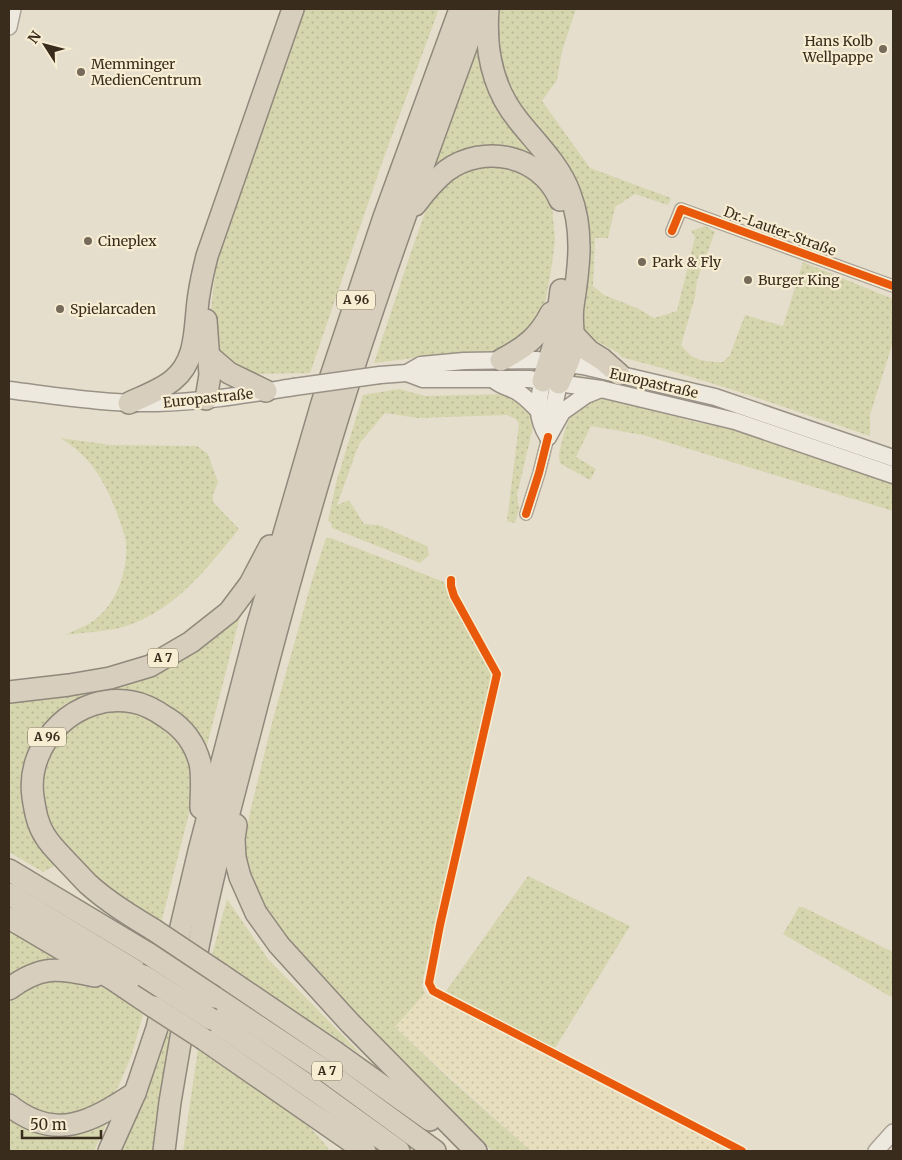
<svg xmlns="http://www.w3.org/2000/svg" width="902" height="1160" viewBox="0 0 902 1160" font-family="Merriweather,serif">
  <defs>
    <pattern id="farmland-dots" width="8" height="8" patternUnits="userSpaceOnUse" patternTransform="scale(1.25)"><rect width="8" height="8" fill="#e6debd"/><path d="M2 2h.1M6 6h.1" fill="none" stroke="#c6bfa2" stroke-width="1.8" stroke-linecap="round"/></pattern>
    <pattern id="grass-dots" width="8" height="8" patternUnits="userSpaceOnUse" patternTransform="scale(1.25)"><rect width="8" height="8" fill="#d5d5ae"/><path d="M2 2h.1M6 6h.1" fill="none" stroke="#b8b795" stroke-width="1.8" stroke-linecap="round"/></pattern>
  </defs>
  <rect width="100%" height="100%" fill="#e6decc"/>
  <!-- farmland -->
  <polygon fill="url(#farmland-dots)" points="425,993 597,1083 730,1151 531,1151 395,1027"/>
  <!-- grass -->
  <g fill="url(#grass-dots)">
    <polygon points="304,9 439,9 383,160 310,373 250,374 238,370 214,348 210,320 213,291 216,267 222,241"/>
    <path d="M498,9H576L562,51L557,80L542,101L590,168L671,198L668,205L635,194L615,207L608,238H595L593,286L604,295L637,308L654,318L677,311L695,237L691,231L705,226L715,232L697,280L695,297L681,345C693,361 704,362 723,362L730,355L745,315L783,326L803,262L893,299V342L870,415V436C787,408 706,379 621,357L618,353L597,341L594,344L583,330L581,322L586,253L524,120L493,48Z"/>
    <polygon points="480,41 550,170 522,158 429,179"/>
    <polygon points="501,162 540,181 552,206 555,240 552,264 543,315 539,326 499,352 422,357 374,363 411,252 432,193 460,168"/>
    <polygon points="576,375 618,383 696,403 719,406 809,437 716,408 700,407 607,383 577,377"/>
    <polygon points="399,389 425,396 506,394 515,397 530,411 533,427 517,495 519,509 515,523 507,521 519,424 516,419 507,415 418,418 385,413 359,444 337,505 349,500 364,524 379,525 427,546 429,555 420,563 332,528 331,522 328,521 336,483 363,395"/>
    <path d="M604,398L695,422L731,429L893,483V511L643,435L591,426L576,457L596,469L590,480L561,464C557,456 560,450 562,442C568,415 576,403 604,398Z"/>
    <path d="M60,438L111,445L197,446L208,454L218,482L213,495V502L239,529C208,567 176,610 126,626C107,632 85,632 65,635C75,630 87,626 96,619C117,602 128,571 126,544C126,537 122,529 120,522C108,487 93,457 60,438Z"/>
    <polygon points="326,538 331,538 444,582 451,599 491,668 493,675 424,975 422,986 425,993 395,1027 451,1080 531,1151 492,1151 372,1034 295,951 266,912 249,878 244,847 250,812 273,719 312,580"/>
    <polygon points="243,605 205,753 196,736 101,696 30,754 57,865 43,872 9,852 9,699 114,685"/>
    <polygon points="133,710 152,716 182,741 197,782 160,927 71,858 42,811 41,770 66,729 98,711"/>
    <polygon points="528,876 630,926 555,1048 444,994"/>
    <polygon points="227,899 268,959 363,1056 212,955"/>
    <polygon points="799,907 803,907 893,952 893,998 783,934"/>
    <polygon points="9,929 62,959 9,980"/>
    <polygon points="44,977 100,984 126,1000 143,1015 131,1057 118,1087 112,1095 80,1116 43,1115 9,1095 9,998"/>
    <polygon points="165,1030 174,1036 156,1151 117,1151"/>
    <path d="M198,1049C243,1075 300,1109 330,1151H183Z"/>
    <polygon points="9,1113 109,1118 94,1151 9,1151"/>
  </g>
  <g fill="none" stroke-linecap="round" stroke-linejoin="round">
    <!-- minor casing -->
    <g stroke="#aba396" stroke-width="14">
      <g id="minor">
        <polyline points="672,231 681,209 893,286"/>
        <polyline points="526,514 539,473 548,437"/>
      </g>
    </g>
    <!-- tertiary casing -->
    <g stroke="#aba396" stroke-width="18">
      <g id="tertiary">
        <polyline points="9,27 13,9"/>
        <polyline points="876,1151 893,1132"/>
      </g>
    </g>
    <!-- secondary casing -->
    <g stroke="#9a9286" stroke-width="19">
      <g id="secondary">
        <polyline points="407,373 423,379 529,379 601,389 735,421 893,475"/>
        <polyline points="380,375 407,373 421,365 464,361 536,360 583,366 715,397 893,458"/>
        <path d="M494,380C501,386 508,387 516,391C525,396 532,404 539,411"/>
        <path d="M543,381C537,402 536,418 548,437"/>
        <path d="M9,390C58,396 107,404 157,403C203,402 249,394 294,387"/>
        <polyline points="550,425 559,383"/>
        <polyline points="548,437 562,412 586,395 601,389"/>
      </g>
    </g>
    <!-- motorway casing -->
    <g stroke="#90887c" stroke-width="24">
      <g id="motorway">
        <path d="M488,9C485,48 492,88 518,120C536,143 560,165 570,194C584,230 579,268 573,306C571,319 574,331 573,344C572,358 564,370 559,383"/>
        <path d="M415,205C424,193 434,181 446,171C484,143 541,155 560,200"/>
        <polyline points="206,320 210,375 206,399"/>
        <polyline points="573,334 589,351 602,359 619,374"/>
        <polyline points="208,355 229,373 266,391"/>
        <path d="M501,360C524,348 539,337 551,313L558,310"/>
        <polyline points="543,381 554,344 561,290"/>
        <path d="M129,403C144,396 161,390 173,380C199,359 194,323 199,294C201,281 204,268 207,256L293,9"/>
        <polyline points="9,692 69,685 110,678 150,666 191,642 229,612 250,584 270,546"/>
        <polyline points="236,825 234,839 235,858 240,877 256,913 279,945 350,1023 476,1151"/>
        <polyline points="9,870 149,954"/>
        <polyline points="9,894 144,976"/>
        <polyline points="9,918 114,980 154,1007"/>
        <path d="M154,930C131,916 108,902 88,884C81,877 74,869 67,862C60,854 51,846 45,836C37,824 35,810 33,797C25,742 78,691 133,702C145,704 157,711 167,718C183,728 195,744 200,763C203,778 201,793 201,808"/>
        <path d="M193,973C208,892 229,812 250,732C285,595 323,458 368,324C403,218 442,113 480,9"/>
        <polyline points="220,974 335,1052 430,1120"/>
        <path d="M9,989C41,965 58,968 95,976"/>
        <polyline points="214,997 327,1072 435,1151"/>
        <polyline points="211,1019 313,1089 399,1151"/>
        <polyline points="205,1040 365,1151"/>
        <path d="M9,1105C56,1143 92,1121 135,1093"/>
        <polyline points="109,1151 135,1093 157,1028 199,851 257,627 322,403 384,217 460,9"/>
        <polyline points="164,1151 170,1102 186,1008"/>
      </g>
    </g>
    <!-- minor -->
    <use href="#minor" stroke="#ede9df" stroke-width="11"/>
    <!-- tertiary -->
    <use href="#tertiary" stroke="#ede9df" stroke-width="15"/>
    <!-- secondary -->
    <use href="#secondary" stroke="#ede9df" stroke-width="16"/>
    <!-- motorway -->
    <use href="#motorway" stroke="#d8cebd" stroke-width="21"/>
    <!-- secondary-bridge casing -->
    <g stroke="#9a9286" stroke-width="19" stroke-linecap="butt">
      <polyline id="secondary-bridge" points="294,387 380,375"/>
    </g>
    <!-- motorway-bridge casing -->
    <g stroke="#90887c" stroke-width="24" stroke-linecap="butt">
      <g id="motorway-bridge">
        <polyline points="154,930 220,974"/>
        <polyline points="149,954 214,997"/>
        <polyline points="144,976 211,1019"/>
        <polyline points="154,1007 205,1040"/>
      </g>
    </g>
    <!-- secondary-bridge -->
    <use href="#secondary-bridge" stroke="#ede9df" stroke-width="16"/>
    <!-- motorway-bridge -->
    <use href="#motorway-bridge" stroke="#d8cebd" stroke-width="21"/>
    <!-- cycleway casing -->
    <g stroke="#f7edd2" stroke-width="11">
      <g id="cycleway">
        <polyline points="672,231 681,209 893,286"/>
        <polyline points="526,514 539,473 548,437"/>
        <polyline points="451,580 451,586 454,596 497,674 440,925 429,983 433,991 742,1151"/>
      </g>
    </g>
    <!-- cycleway -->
    <use href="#cycleway" stroke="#e8590c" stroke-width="8"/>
  </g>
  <!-- markers -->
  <g fill="#766a5a" stroke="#f7edd2" stroke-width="2">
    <circle cx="883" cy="49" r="5"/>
    <circle cx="81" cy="72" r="5"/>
    <circle cx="88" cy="241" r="5"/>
    <circle cx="642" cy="262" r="5"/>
    <circle cx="748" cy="280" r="5"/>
    <circle cx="60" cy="309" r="5"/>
  </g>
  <g text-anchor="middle" stroke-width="4.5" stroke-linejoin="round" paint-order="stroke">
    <!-- shield labels -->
    <g fill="#f7edd2" stroke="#736653" stroke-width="1">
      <rect x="337" y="290.5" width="38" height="19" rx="4"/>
      <rect x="148" y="648.5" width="30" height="19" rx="4"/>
      <rect x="28" y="727.5" width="38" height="19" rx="4"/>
      <rect x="312" y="1061.5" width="30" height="19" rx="4"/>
    </g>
    <g font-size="12" font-weight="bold" fill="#3a2c1d">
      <text x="356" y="304">A 96</text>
      <text x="163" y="662">A 7</text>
      <text x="47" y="741">A 96</text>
      <text x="327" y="1075">A 7</text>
    </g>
    <!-- poi labels -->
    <g font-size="14" fill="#3a2c1d" stroke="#f7edd2" text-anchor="start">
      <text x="873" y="46" text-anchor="end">Hans Kolb<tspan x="873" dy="16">Wellpappe</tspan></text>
      <text x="91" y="69">Memminger<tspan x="91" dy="16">MedienCentrum</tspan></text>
      <text x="98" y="246">Cineplex</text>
      <text x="652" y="267">Park &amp; Fly</text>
      <text x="758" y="285">Burger King</text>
      <text x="70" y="314">Spielarcaden</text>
    </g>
    <!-- street labels -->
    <g font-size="14" fill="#3a2c1d" stroke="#f7edd2">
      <text transform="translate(780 231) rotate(20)" y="5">Dr.-Lauter-Straße</text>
      <text transform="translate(654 383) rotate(13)" y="5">Europastraße</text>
      <text transform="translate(208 398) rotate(-6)" y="5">Europastraße</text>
    </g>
  </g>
  <!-- border -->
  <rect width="902" height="1160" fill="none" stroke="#3a2c1d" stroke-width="20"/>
  <!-- north arrow -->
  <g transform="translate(45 45) rotate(306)" stroke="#f7edd2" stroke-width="4" paint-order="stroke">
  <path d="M0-4L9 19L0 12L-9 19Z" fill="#3a2c1d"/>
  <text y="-8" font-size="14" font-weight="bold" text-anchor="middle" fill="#3a2c1d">N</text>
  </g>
  <!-- scale -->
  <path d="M22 1130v8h79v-8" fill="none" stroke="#3a2c1d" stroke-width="2.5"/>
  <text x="30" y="1130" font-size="15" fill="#3a2c1d" stroke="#f7edd2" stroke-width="4" paint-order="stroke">50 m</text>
</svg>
